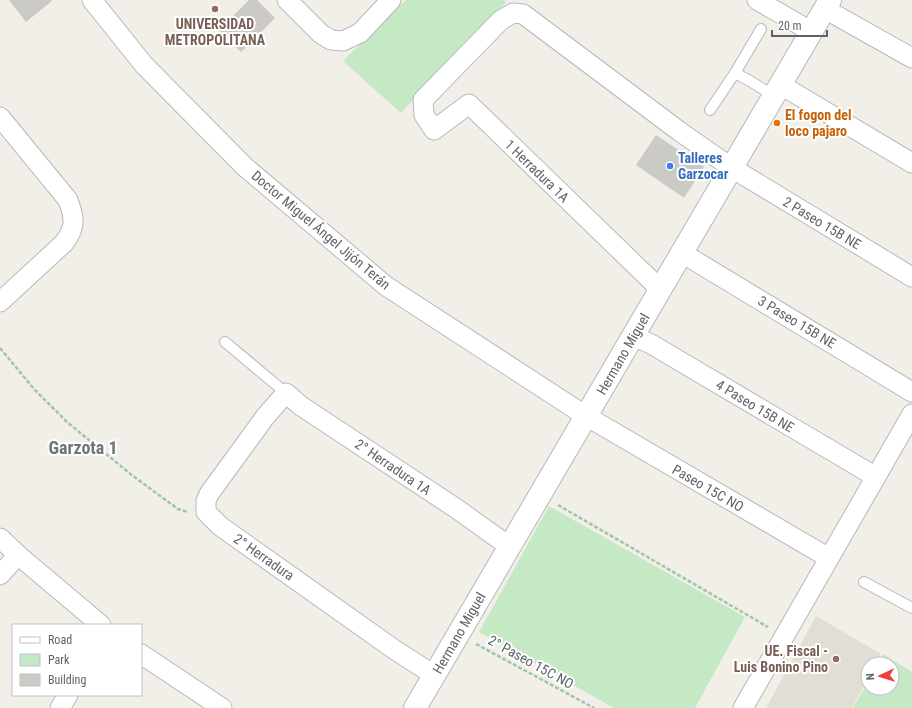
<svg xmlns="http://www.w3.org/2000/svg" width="912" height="708" viewBox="0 0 912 708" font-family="'Roboto Condensed',sans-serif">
  <rect width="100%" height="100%" fill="#f1efe8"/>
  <!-- education -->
  <polygon fill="#e1ded6" points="816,616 881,654 876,664 868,664 868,678 852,708 766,708"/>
  <!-- green -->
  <g fill="#c5e8c5">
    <polygon points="406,0 504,0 506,2 401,113 343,61"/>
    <polygon points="549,506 745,617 695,708 614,708 479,632"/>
    <polygon points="883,654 912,672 912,708 853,708 868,682 868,688 892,688 892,664 878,664"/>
  </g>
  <!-- building -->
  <g fill="#cccac5">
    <polygon points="9,0 51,0 52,1 26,22"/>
    <polygon points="249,0 257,0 275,18 241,52 219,30"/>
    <polygon points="656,135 704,167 684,198 636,165"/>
  </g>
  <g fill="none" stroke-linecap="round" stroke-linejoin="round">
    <!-- service casing -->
    <g stroke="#b5b8bc" stroke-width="12">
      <g id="service">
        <polyline points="735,73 761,29"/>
        <polyline points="710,110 735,73 750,81 774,96"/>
        <polyline points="225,342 286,393"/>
        <polyline points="864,582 912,608"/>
      </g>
    </g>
    <!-- minor casing -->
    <g stroke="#b5b8bc" stroke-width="21">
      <g id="minor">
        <polyline points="92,0 144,65 245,167 386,286 586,416 829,558"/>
        <polyline points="287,0 321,34 331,40 343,41 360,33 391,0"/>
        <polyline points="757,0 812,32"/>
        <polyline points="825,9 912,58"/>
        <polyline points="781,85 912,163"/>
        <path d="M0,117L68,200C75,219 76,227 64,243L0,302"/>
        <polyline points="682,253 912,392"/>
        <polyline points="661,290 469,104 434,130 424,115 423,100 501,20 513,13 523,14 679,131 732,168 912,277"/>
        <polyline points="633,336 651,344 876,477"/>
        <polyline points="0,538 18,555 101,625"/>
        <polyline points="0,575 18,555"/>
        <polyline points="141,654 222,708"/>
        <polyline points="434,675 395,650 220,526 206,512 206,501 209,494 265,417 286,393 301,406 457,509 510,547"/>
        <polyline points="60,708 68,695"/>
        <polyline points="743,708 912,414"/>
      </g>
    </g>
    <!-- tertiary casing -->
    <g stroke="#b5b8bc" stroke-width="24">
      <polyline id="tertiary" points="415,708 830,0"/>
    </g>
    <!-- path -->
    <g stroke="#9cc7a9" stroke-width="2.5" stroke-dasharray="4 2" stroke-linecap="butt">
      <polyline points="0,348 34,389 67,422 133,476 178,509 188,512"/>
      <polyline points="558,505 768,627"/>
      <polyline points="476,644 594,708"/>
    </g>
    <!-- service -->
    <use href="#service" stroke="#fff" stroke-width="10"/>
    <!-- minor -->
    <use href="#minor" stroke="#fff" stroke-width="19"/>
    <!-- tertiary -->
    <use href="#tertiary" stroke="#fff" stroke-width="22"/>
  </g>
  <!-- markers -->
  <g fill="#8d6e63" stroke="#fff" stroke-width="1.5">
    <circle cx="215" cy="9" r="4"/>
    <circle cx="836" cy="659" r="4"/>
  </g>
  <circle fill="#e8710a" stroke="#fff" stroke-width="1.5" cx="777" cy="123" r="4"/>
  <circle fill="#3f7fe0" stroke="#fff" stroke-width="1.5" cx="670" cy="166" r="4"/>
  <g text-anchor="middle" stroke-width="4" stroke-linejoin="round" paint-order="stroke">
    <!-- education labels -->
    <g font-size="14" font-weight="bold" fill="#785e54" stroke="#fff">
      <text x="215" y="29">UNIVERSIDAD<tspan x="215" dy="16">METROPOLITANA</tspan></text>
      <text x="828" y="656" text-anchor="end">UE. Fiscal -<tspan x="828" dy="16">Luis Bonino Pino</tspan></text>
    </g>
    <!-- food labels -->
    <g font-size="14" font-weight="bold" fill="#c56008" stroke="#fff" text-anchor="start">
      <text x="785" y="120">El fogon del<tspan x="785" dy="16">loco pajaro</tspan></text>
    </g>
    <!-- shop labels -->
    <g font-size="14" font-weight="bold" fill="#366cbe" stroke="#fff" text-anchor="start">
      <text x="678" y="163">Talleres<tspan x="678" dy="16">Garzocar</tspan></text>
    </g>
    <!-- street labels -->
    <g font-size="14" fill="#5f6368" stroke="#fff">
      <text transform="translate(537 171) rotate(44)" y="5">1 Herradura 1A</text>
      <text transform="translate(822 223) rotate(31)" y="5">2 Paseo 15B NE</text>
      <text transform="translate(321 230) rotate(40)" y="5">Doctor Miguel Ángel Jijón Terán</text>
      <text transform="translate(797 322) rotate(31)" y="5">3 Paseo 15B NE</text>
      <text transform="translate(623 354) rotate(-60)" y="5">Hermano Miguel</text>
      <text transform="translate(755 406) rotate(31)" y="5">4 Paseo 15B NE</text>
      <text transform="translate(393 467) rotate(34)" y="5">2° Herradura 1A</text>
      <text transform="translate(708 488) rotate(30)" y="5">Paseo 15C NO</text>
      <text transform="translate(264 557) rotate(35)" y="5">2° Herradura</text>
      <text transform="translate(459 633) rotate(-60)" y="5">Hermano Miguel</text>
      <text transform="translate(531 662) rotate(29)" y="5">2° Paseo 15C NO</text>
    </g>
    <!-- district labels -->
    <g font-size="18" font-weight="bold" fill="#70757a" stroke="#fff">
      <text x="83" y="454">Garzota 1</text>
    </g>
  </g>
  <!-- legend -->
  <rect x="12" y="624" width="130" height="72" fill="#ffffff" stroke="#bfc1c3"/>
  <rect x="20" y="637" width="20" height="6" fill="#ffffff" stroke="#bfc1c3"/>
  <text x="48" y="644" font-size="12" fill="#5f6368">Road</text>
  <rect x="20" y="654" width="20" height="12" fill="#c5e8c5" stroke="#bfc1c3"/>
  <text x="48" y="664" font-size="12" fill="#5f6368">Park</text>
  <rect x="20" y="674" width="20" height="12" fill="#cccac5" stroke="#bfc1c3"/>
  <text x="48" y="684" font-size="12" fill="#5f6368">Building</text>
  <!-- north arrow -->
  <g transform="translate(880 676) rotate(266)"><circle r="19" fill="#ffffff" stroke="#bfc1c3"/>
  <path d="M0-3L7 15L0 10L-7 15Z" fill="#ea4335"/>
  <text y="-6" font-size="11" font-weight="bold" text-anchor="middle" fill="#5f6368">N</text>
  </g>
  <!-- scale -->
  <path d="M772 30v6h55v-6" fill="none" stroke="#5f6368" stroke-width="2"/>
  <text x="778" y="30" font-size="12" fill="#5f6368" stroke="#ffffff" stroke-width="3" paint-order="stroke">20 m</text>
</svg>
